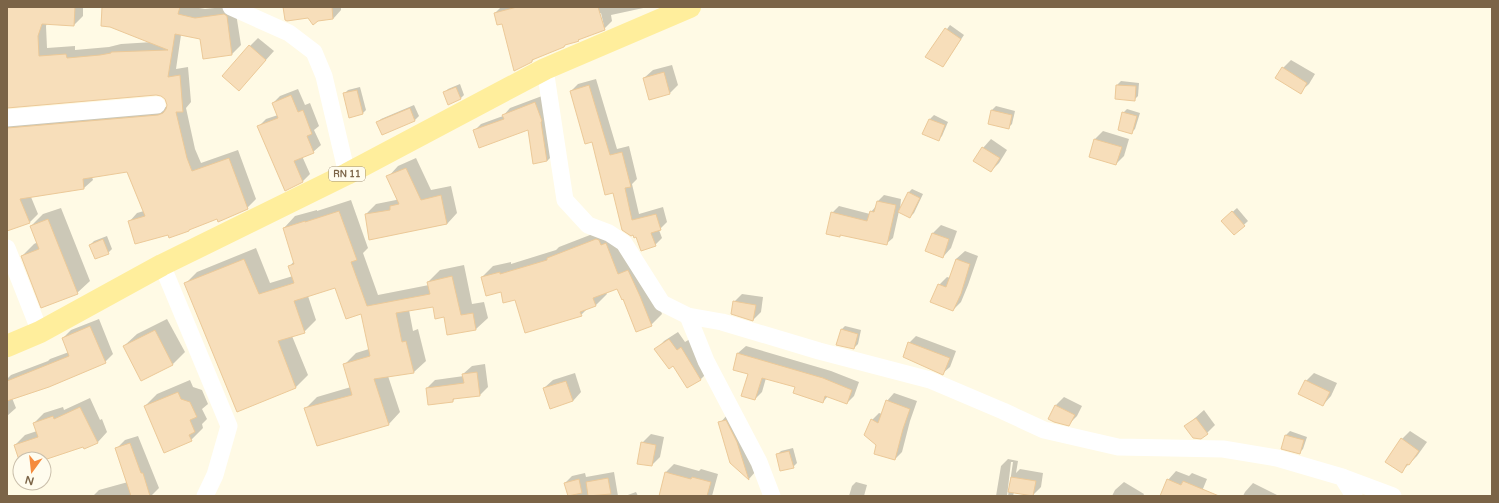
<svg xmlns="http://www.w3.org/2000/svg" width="1499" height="503" viewBox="0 0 1499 503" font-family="'Varela Round',sans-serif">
  <rect width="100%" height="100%" fill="#fffae5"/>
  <!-- shadow -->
  <g fill="#0003" fill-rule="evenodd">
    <polygon points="7,7 83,7 83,16 74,25 47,23 46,26 47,48 75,46 75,50 109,47 121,44 153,42 103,7 193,7 205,9 224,7 235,7 241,45 232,54 204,58 201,38 181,35 176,69 188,67 191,102 186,108 195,149 201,163 238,150 256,199 247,208 218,218 191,228 189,230 168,234 129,222 137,213 144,211 127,171 92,177 93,180 84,188 31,197 38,214 29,223 7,224 7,114 17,120 168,107 166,98 161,95 156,94 7,107"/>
    <polygon points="284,7 341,7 341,10 333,19 309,17"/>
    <path d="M501,7H648L611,15L612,21L604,29L581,38L578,40L567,43L564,46L535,58L532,61L495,13ZM599,13H601L604,26H602Z"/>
    <polygon points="950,25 964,35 943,66 927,56"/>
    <polygon points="258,38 274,51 247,81 250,46"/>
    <polygon points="1291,60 1315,74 1309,84 1300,92 1283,68"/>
    <polygon points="672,65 678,85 670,93 644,78 653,70"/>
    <polygon points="596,79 617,149 629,146 637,179 632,184 639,214 663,207 667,222 659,230 662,238 655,245 637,236 614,192 571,91 578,84"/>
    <polygon points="1121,81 1139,83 1138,96 1134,100 1117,85"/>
    <polygon points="460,84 464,95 460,99 444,93 448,89"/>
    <polygon points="360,87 366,110 362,114 344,94 348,90"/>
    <polygon points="298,89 305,105 310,103 319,126 314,130 321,145 313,152 302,156 310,174 303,181 285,189 259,126 266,119 278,115 273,103 280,96"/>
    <polygon points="542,96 554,154 547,161 528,129 474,131 481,124 503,116 510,108"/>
    <polygon points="414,105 419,116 415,120 382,134 377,123 381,119"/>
    <polygon points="996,106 1015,111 1012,124 1008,128 992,110"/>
    <polygon points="1127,109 1140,113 1135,129 1131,133 1123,113"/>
    <polygon points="934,115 948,122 942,136 938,140 924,133 930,119"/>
    <polygon points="1103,131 1129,139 1124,156 1116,164 1095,139"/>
    <polygon points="991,139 1007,150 999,163 991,171 983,148"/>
    <polygon points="416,158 431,190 451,186 457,213 447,224 370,239 366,214 376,204 396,200 398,199 388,177 398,166"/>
    <polygon points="912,189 923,194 914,213 910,217 899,211 893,238 886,244 841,234 840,236 832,213 839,206 870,214 871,212 877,205 878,201 884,195 901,199 900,210 908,193"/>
    <polygon points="351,200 368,248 363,253 378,295 429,285 428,282 440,270 464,265 472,304 484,302 488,318 476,329 445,316 433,306 409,310 413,331 418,329 426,361 414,372 388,376 400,412 389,424 305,409 317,397 351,387 344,365 356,353 369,349 362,313 335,287 308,296 316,320 304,332 292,336 308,375 296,387 237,411 186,283 197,272 256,248 270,283 293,276 290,266 294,261 284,228 295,216 317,210 317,211"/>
    <polygon points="61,208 90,281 77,293 22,256 34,244 38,242 31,226 43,214"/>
    <polygon points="1237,208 1248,221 1234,234 1227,217"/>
    <polygon points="941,225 957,231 951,248 943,257 933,233"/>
    <polygon points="608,228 651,285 662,314 651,325 618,288 606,292 607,294 596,305 587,309 581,315 515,299 482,277 493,266 511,262 511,264 556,250 559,247"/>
    <polygon points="107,236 112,249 108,253 90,245 94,241"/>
    <polygon points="965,251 978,256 968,285 961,302 953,310 939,285 947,277 950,278 956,259"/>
    <polygon points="742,294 763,297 761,312 753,320 734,302"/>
    <polygon points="99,319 113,354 105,362 12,398 16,408 7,416 7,379 11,375 48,361 50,359 69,352 63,338 71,330"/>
    <polygon points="167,319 185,352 172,365 124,346 137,334"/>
    <polygon points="845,326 861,330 858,344 854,348 841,330"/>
    <polygon points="678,332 685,342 690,339 709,371 701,379 688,387 674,364 656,350 664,341"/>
    <polygon points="916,336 956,351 950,367 943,373 909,343"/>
    <polygon points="746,346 831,371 859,382 854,396 847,403 828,396 823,402 796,386 766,378 762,392 755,399 749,373 734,369 738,353"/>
    <polygon points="485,364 488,387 480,395 455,398 453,401 427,388 435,380 464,376 463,374 472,366"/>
    <polygon points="575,373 581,392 573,401 544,388 553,380"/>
    <polygon points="1314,373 1337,383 1331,396 1323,405 1306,381"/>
    <polygon points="190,380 193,387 202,390 208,404 202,409 207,419 202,424 203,428 191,440 145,406 157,394"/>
    <polygon points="894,393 917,401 910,421 902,452 895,459 877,445 872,420 879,413 882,414 887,401"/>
    <polygon points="1064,397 1082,406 1077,416 1069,424 1056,405"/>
    <polygon points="90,398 100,420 102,419 107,432 98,442 20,459 20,460 15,445 25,435 37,431 34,423 44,413 63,407 64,410"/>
    <polygon points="1204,410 1215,425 1207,433 1185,427"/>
    <polygon points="728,414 756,471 749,479 731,462 720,423"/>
    <polygon points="1290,431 1307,437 1303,449 1299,453 1282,448 1286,435"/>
    <polygon points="1410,431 1427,442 1417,456 1402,471 1402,439"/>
    <polygon points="651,434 664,437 660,457 652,465 642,443"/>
    <polygon points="138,436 159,488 151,496 93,496 99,490 128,482 116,449 125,440"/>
    <polygon points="793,448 797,463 793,467 777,455 781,451"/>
    <polygon points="1008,459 1018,461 1016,473 1020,469 1043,473 1041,487 1032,496 1014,492 1013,496 1008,496 1013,462 1011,462 1007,496 996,496 1001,466"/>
    <polygon points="674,464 699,471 701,469 718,474 712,496 660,496 666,472"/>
    <polygon points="1176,471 1189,476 1192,473 1207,479 1200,496 1161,496 1168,480"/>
    <polygon points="614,472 618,496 569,496 565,483 572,476 585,473 586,477"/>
    <polygon points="856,482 867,485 864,496 849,496 852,486"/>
    <polygon points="1124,482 1144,494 1143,496 1112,496 1115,490"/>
    <polygon points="1253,483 1277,495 1276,496 1243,496 1245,492"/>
    <polygon points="636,492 638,496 625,496"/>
  </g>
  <!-- building -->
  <g fill="#f7deba" stroke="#ecc998">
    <polygon points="7,7 75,7 74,26 42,24 38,36 39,56 66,54 67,58 100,55 111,53 111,52 168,50 110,27 101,26 102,7 180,7 178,14 195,18 224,14 227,16 232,55 203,59 200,39 175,34 168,77 180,75 183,112 176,112 187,158 192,171 229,158 248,209 218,222 217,219 189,230 189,231 169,238 168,235 135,244 128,221 145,216 127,172 83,179 84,189 20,199 30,223 7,231 7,128 158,115 163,113 166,109 167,105 165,99 161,96 156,95 7,108"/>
    <polygon points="283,7 332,7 333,19 318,21 313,25 308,18 287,21 285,20"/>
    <polygon points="517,7 598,7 605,30 578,40 579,41 576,42 565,45 564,47 532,60 532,62 514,71 502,24 497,25 494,13"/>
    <polygon points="945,28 961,39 943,67 925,57"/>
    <polygon points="249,45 266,60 239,91 222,76"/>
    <polygon points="1282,67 1307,83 1301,94 1275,78"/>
    <polygon points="664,72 670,94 649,100 643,78"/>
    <polygon points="589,85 610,155 622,152 631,187 625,188 632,220 656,214 661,230 651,233 656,246 641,251 636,237 634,238 633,235 631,236 622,230 613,193 605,195 592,142 585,144 570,91"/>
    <polygon points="1116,85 1136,86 1135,101 1115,99"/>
    <polygon points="456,87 461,99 448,105 443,92"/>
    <polygon points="357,90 363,114 349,118 343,93"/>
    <polygon points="291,95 298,112 303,110 312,134 307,136 314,153 294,161 303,182 285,191 257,126 278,118 272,103"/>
    <polygon points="535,102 542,121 541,122 547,161 533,164 528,130 479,148 473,130 504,119 502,115"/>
    <polygon points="410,108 415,121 382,135 376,122"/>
    <polygon points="991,110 1012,115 1009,129 988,124"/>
    <polygon points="1122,112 1137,116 1132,134 1118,130"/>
    <polygon points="929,119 945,125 939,141 922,134"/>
    <polygon points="1094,139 1122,147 1116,165 1089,157"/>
    <polygon points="982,147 1000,158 991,172 973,161"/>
    <polygon points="406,168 421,200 441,195 447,224 369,240 365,214 390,210 390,206 399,204 386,176"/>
    <polygon points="908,192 920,198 910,218 898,212"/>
    <polygon points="877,201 896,205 887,245 840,235 840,237 826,234 831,212 867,221 870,211 874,212"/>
    <polygon points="339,211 357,260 351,262 367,306 430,294 427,282 452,276 461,315 473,313 476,330 447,335 444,317 435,319 433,307 396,313 402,342 406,341 414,373 374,379 389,425 317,446 304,408 352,395 343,364 370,356 361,314 346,319 335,288 294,301 305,333 278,341 296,388 237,412 184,283 244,259 259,294 294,283 288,266 294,264 283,228 305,221 305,222"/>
    <polygon points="1232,211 1245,226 1234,235 1221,221"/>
    <polygon points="48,219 78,294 41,308 21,256 39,249 30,226"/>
    <polygon points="932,233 949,239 943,258 925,251"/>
    <polygon points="103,239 109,254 95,259 89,245"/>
    <polygon points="596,239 599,240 601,245 606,243 618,274 628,270 640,296 652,326 636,332 623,299 622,300 617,289 593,298 596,306 580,312 582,316 525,333 515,300 503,303 501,292 486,296 481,277 500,272 500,274 547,260 547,258"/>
    <polygon points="956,259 970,264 961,294 953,311 930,302 938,284 946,287"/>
    <polygon points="733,301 756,305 753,321 731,314"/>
    <polygon points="90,326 106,363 49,387 7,401 7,381 69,356 62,338"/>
    <polygon points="841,329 858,334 854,349 836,345"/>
    <polygon points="155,330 173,365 141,381 123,346"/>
    <polygon points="669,339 677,350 681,347 701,380 687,388 673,366 669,369 654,349"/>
    <polygon points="908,342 950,358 943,375 903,357"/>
    <polygon points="737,353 823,378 852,390 847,404 825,396 823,403 793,393 795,387 762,378 755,400 741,396 748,374 733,370"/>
    <polygon points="477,372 480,396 453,399 453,402 428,405 426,388 464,383 462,374"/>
    <polygon points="1305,380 1330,392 1323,406 1298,394"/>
    <polygon points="566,381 573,401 550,409 543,388"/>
    <polygon points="178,392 181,399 190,402 197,417 190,420 195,432 189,435 192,441 164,453 144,406"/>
    <polygon points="886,400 910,409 903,429 895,460 874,454 876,445 864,435 871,419 878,423"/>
    <polygon points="1055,405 1075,415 1069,426 1054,422 1048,419"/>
    <polygon points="80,407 98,443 84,449 83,447 44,460 20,459 20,463 14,445 38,437 33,423 53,416 54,419"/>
    <polygon points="1196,418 1208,434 1201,439 1193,438 1184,426"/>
    <polygon points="726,420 737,442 749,480 730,463 718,422"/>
    <polygon points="1285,435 1304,440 1300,454 1281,449"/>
    <polygon points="1401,438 1419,451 1409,465 1407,464 1402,473 1385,462"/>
    <polygon points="641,442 656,445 652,466 637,464"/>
    <polygon points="130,443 141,473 143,473 150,496 131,496 115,448"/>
    <polygon points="789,451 794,468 780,471 776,454"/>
    <polygon points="665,472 691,479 692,477 711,482 707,496 659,496"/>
    <polygon points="1011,477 1036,481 1033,496 1008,492"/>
    <polygon points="608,478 611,494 588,496 586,482"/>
    <polygon points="579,479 582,493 568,496 564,483"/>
    <polygon points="1167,479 1181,485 1183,481 1219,496 1160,496"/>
  </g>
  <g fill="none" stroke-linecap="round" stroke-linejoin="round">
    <!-- street -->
    <g stroke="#fff" stroke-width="17">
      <polyline points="231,7 289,33 314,52 324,76 347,174"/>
      <polyline points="545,69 565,200 588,225 609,233 624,243 662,303 688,316 722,322 819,351 930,380 1003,411 1044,430 1118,447 1223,449 1277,458 1342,477 1354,496"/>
      <polyline points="7,118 157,105"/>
      <polyline points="7,248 40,332"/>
      <polyline points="162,265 229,426 215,475 205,496"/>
      <polyline points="688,316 706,361 759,462 772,496"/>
      <polyline points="1342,477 1393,496"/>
    </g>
    <!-- primary -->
    <polyline stroke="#ffee9c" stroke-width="22" points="7,346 40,332 162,265 347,174 545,69 690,7"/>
  </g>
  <g text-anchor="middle" stroke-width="3.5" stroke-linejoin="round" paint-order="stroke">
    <!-- shield labels -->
    <rect fill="#fffcee" stroke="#a39279" stroke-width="1" x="329" y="167" width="36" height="14" rx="3"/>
    <g font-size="9" font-weight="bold" fill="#7b6447">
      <text x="347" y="177">RN 11</text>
    </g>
  </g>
  <!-- border -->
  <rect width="1499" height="503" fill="none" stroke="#7b6447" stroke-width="16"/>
  <!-- north arrow -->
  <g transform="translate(32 471) rotate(195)"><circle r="19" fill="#fffcee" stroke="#cabfab"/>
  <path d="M0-3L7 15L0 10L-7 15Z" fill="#f58b3d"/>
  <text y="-6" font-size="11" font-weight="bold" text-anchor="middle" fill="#7b6447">N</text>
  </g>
</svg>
